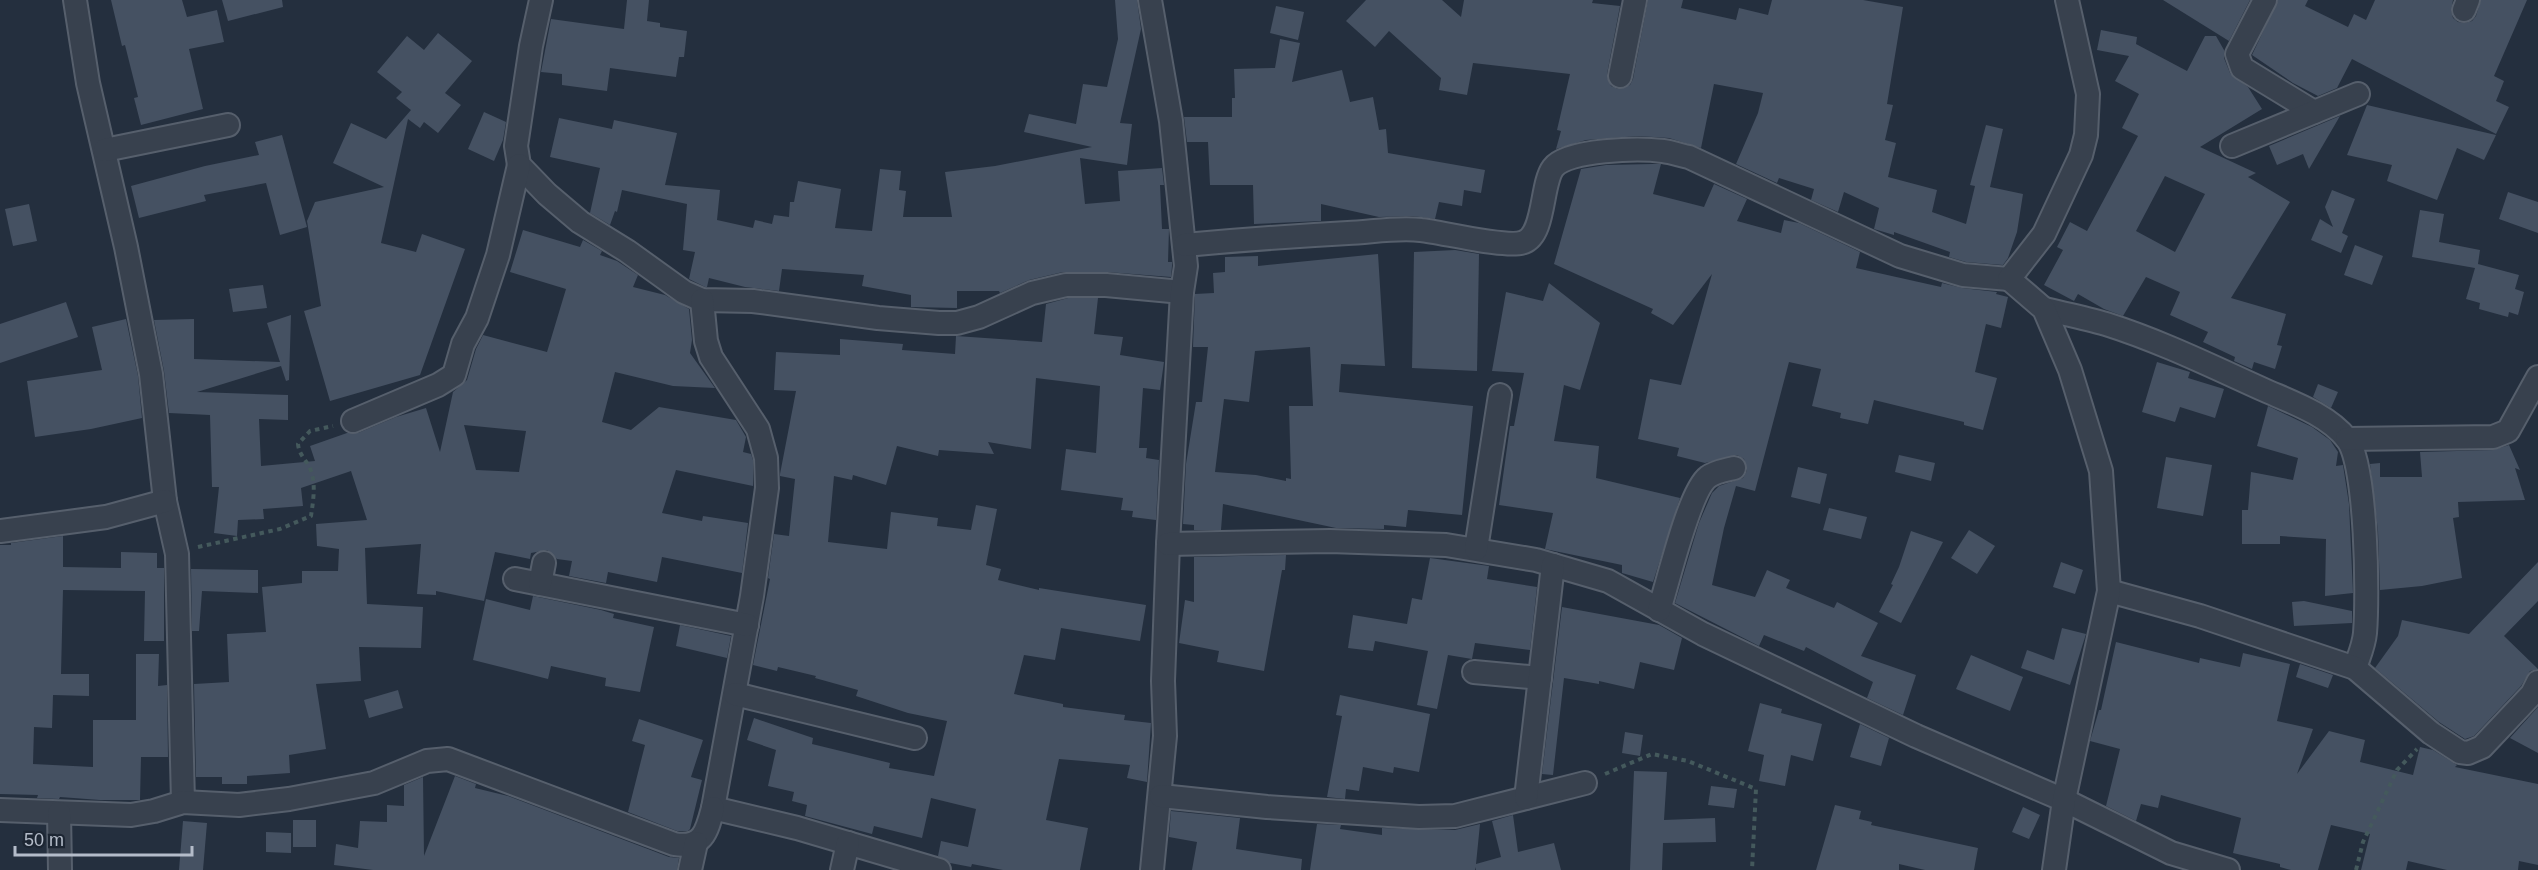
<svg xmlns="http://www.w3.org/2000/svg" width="2538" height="870" viewBox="0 0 2538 870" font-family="Arial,sans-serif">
  <rect width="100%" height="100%" fill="#242f3e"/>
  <!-- building -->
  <g fill="#455162" fill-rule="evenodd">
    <polygon points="111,0 182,0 187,17 217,10 224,42 189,49 203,109 141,125 134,98 138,97 125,45 122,46"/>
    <polygon points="222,0 282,0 283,7 228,21"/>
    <polygon points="627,0 649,0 647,21 660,23 660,27 687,31 684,57 679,57 676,77 610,68 607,91 562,85 562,74 541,72 551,19 624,29"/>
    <polygon points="1115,0 1137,0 1141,29 1120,123 1132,124 1127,165 1080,158 1085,204 1120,201 1118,171 1162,168 1164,185 1160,185 1162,229 1169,229 1168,262 1172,262 1172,266 1171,277 1107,272 1063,272 1029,280 1000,293 999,291 957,291 957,308 911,307 911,295 862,286 864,275 782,269 779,291 745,287 709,278 707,287 705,287 689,279 695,252 683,250 687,204 622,190 617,212 615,211 610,225 590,213 600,168 550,157 559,118 612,129 614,120 677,133 665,185 720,190 717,220 753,228 755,220 772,224 774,215 789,217 790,202 794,202 798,181 841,189 835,228 872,231 880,169 901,171 899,190 906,191 903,217 952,217 945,172 995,166 1092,147 1024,132 1029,114 1076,124 1083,84 1107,87 1118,39"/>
    <polygon points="1366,0 1442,0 1461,17 1464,0 1593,0 1592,3 1620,6 1607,74 1611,86 1618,89 1630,85 1633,79 1648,0 1683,0 1681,8 1736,20 1739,8 1768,15 1772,0 1863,0 1903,7 1887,104 1893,105 1885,140 1896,143 1888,177 1937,190 1932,212 1966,224 1975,186 1970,185 1986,125 2003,129 1990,187 2023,194 2017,232 2008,258 2003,265 1966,262 1949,257 1950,252 1894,232 1894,235 1874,229 1879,208 1844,192 1838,212 1811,200 1814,189 1779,178 1777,183 1736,164 1758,113 1763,93 1714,84 1701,148 1669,138 1638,136 1586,140 1556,149 1561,131 1557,130 1570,74 1473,63 1467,95 1439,90 1441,78 1389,31 1375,47 1346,21"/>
    <polygon points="2163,0 2250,0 2229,41"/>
    <polygon points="2278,0 2308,0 2305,6 2348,27 2354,14 2366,20 2375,0 2453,0 2451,11 2453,18 2458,22 2465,23 2472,21 2476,16 2481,0 2527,0 2494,76 2504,81 2496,101 2509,107 2496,134 2352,59 2337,88 2318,96 2293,83 2252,55"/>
    <polygon points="1276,6 1304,12 1298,40 1270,33"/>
    <path d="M2101,30L2137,37L2136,44L2187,71L2205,36H2216L2224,50V58L2230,73L2248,87L2262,109L2200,147L2256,173L2248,177L2290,202L2231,298L2286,314L2277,345L2282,346L2275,369L2254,362L2252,369L2234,361L2235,357L2203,342L2208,332L2170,315L2180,292L2146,277L2123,316L2104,309L2078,294L2074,301L2044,285L2063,250L2057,247L2070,222L2087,231L2138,136L2122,128L2139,94L2115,81L2129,56L2097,50ZM2165,176L2205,194L2175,252L2136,231Z"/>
    <polygon points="438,33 472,61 445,93 461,105 438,133 424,122 420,128 408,119 381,243 416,252 422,234 465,249 420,375 330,401 304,311 321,306 307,221 315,202 384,187 333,163 351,123 386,139 411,110 396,98 402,92 377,72 407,36 424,50"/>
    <polygon points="1280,39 1300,43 1292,82 1342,70 1350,102 1373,97 1379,130 1386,129 1388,153 1485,170 1481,193 1464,190 1462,206 1439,202 1435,219 1413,216 1379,217 1321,204 1321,221 1254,224 1253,185 1210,185 1208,142 1187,142 1184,117 1232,117 1232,98 1235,98 1234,69 1275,68"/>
    <polygon points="2367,105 2496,135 2484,160 2457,148 2437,200 2387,181 2392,165 2347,155"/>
    <polygon points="484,112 506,122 503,140 494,161 468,149"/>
    <polygon points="2340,116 2309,169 2303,154 2277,165 2269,146"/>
    <polygon points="282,135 307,227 280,235 266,183 204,195 206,201 139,218 131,186 205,166 259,155 255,142"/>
    <polygon points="1652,164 1661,164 1653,194 1704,207 1714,184 1747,199 1737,221 1781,233 1784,220 1799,223 1860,252 1856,268 1941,287 1942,283 1962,288 1997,292 1996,294 2008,297 2001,328 1986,324 1975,372 1997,378 1983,430 1964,425 1964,422 1874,400 1868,424 1840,418 1841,413 1812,406 1821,369 1789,362 1755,491 1736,486 1724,528 1712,585 1755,597 1767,570 1790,580 1786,588 1834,608 1837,602 1878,623 1861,656 1916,675 1903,715 1867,698 1873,682 1806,647 1804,651 1764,635 1759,646 1675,603 1699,523 1712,493 1719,486 1743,478 1747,471 1744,459 1737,455 1705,463 1677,456 1679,448 1638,439 1650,379 1681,385 1712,274 1673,325 1651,313 1653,309 1554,264 1581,169 1606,165"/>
    <polygon points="2332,190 2355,199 2342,233 2348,236 2341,253 2311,240 2320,219 2333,227 2325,207"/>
    <polygon points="2508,192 2538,202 2538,233 2499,219"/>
    <polygon points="29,204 37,241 13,246 5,209"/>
    <polygon points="2420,210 2444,214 2439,242 2480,250 2478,264 2519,275 2515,289 2524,292 2518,315 2509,312 2508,317 2479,309 2480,303 2466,299 2475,268 2412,257"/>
    <path d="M523,230L580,247L583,240L602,251L600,255L617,261L638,275L633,287L665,295L689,309L692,340L690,353L715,388L673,386L615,372L602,422L631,430L659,407L736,420L746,437L743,452L751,454L753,460V486L676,470L662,513L702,521L703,516L748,523L742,573L662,557L657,582L608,572L606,583L569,576L572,561L557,559L547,550L531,553L530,559L495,552L484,601L436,591V595L417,594L421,544L365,548L367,604L423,607L421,648L359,647L361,681L316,684L326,749L289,755L290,773L247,776V784H222V777H196L194,684L229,682L227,634L266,632L262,587L302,583V571H338L339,549L317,546L316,524L367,520L351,471L301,488L303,506L263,509L264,519L238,520L237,536L214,533L219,487H212L210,415L169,413L164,371L154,320L194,319V359L280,362L267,323L291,315L289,380L286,381L281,366L197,392L288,395V420L259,419L261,466L315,461L310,446L347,433H358L396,417L426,408L440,452L453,392L467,380L476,349L483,335L547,352L566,289L510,272ZM464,425L526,431L519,472L476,470Z"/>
    <polygon points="2355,245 2383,256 2372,285 2344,275"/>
    <polygon points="1455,250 1479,254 1477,371 1412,368 1414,252"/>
    <path d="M1378,254L1385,366L1341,364L1339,392L1473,406L1462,515L1408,510L1406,527L1384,525V529L1336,528L1223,504L1221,530H1194V525L1183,524L1186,464L1196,402H1202L1208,347H1193L1195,294L1214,293L1213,273L1225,272V257L1258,256V266ZM1310,347L1313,406H1289L1291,479L1286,478V481L1256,475L1215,472L1224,399L1249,402L1255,351Z"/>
    <polygon points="1549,283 1600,323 1580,390 1564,385 1554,441 1599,446 1596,478 1680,498 1653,582 1622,573 1622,565 1545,549 1553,513 1499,505 1510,426 1514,426 1524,373 1492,371 1506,292 1543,301"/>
    <polygon points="263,285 267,308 233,312 229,289"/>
    <polygon points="1068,298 1098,298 1094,334 1123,337 1120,355 1164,362 1160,390 1143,388 1139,448 1147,448 1146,458 1159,460 1156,520 1132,517 1133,511 1121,510 1123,498 1061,490 1066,449 1096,453 1100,386 1036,378 1031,449 988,442 994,454 939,450 938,456 897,446 886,485 853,475 852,480 834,476 828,542 887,549 891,512 938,518 937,526 971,530 976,505 997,509 986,565 1001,569 998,580 1039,590 1039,588 1146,605 1140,641 1061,628 1055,660 1024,655 1014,694 1063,704 1063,707 1125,715 1124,720 1151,723 1147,782 1127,778 1130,765 1059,759 1046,820 1088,828 1080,870 1003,870 972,864 971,867 950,863 938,856 941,841 968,847 976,809 931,798 922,838 874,826 872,834 805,816 807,805 792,801 794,792 768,786 776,750 747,740 754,718 813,738 812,744 890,763 889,768 934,776 947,721 908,713 856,696 858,690 815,678 816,676 778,667 777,671 753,665 770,579 768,578 774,534 789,536 795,479 780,476 780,474 796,391 774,390 776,352 840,355 840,339 903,344 902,350 955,354 956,336 1042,342 1046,304"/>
    <polygon points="66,302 78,337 0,363 0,324"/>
    <polygon points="126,319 138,376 142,418 91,429 35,437 27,381 102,370 92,327"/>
    <polygon points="2157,362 2190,372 2188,378 2224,389 2215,418 2180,407 2175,422 2142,412"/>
    <polygon points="2318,384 2338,392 2331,408 2313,397"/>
    <polygon points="2268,406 2312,427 2330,440 2338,452 2336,466 2343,465 2349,504 2353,593 2325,596 2326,539 2280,536 2280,544 2242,544 2242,510 2248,510 2251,472 2293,480 2298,458 2257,446"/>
    <polygon points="2509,445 2520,470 2515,468 2525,500 2458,502 2459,517 2453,518 2462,578 2422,586 2380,590 2378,531 2370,464 2380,463 2380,477 2422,477 2420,452 2493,450"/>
    <polygon points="1899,455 1935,463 1931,481 1895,472"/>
    <polygon points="2166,457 2212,465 2203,516 2157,508"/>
    <polygon points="1798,467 1827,474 1820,504 1791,497"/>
    <polygon points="1829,508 1867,517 1861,539 1823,530"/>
    <polygon points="1969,530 1995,546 1977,574 1951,558"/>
    <polygon points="1911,531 1943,542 1901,623 1879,612 1893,585 1891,584 1899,567"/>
    <polygon points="63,536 63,567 121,568 121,552 157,553 157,568 164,568 164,641 144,641 145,591 63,590 61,674 89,674 89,696 53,695 52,728 34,727 33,764 93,767 93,720 136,720 136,654 159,654 158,686 167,685 168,757 141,757 140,800 100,800 60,797 59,799 37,798 38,795 0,794 0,545 11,545 11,543"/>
    <polygon points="1286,555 1285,570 1282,570 1264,671 1217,662 1219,651 1179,643 1185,600 1194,602 1194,557"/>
    <polygon points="1430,558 1489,566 1487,579 1537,587 1530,650 1475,643 1472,659 1448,655 1437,709 1417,705 1428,651 1375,641 1373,651 1348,648 1353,615 1407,624 1412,598 1422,600"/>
    <polygon points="2061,562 2083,570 2075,594 2053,587"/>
    <polygon points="2538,562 2538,601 2504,636 2538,669 2530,671 2521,686 2474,736 2465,739 2439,722 2375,668 2398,636 2402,620 2469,634"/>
    <polygon points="191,569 258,570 258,593 202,591 199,631 192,631"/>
    <polygon points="533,596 601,610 614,614 613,618 654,627 640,692 605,686 606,678 551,666 548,679 473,660 486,599 530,610"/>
    <polygon points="2304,601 2352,611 2352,623 2294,626 2292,602"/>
    <polygon points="1562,607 1659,625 1682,638 1674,670 1640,662 1634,689 1599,681 1599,684 1564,678 1553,775 1542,774"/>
    <polygon points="680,625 731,636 727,658 676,646"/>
    <polygon points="2062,628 2086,634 2070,685 2021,668 2027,650 2054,660"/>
    <polygon points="2116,642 2199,663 2200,658 2240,667 2243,653 2290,664 2277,721 2313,729 2297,774 2329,731 2365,740 2360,762 2413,775 2420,747 2433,750 2457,765 2455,767 2538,784 2538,865 2519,861 2518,870 2447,870 2408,861 2406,870 2361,870 2370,834 2331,825 2318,870 2291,870 2280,867 2280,864 2233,853 2241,818 2161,795 2158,808 2141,804 2136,821 2106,806 2120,749 2090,741 2099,710 2101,710"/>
    <polygon points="1971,655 2023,677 2010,711 1956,689"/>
    <polygon points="2300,664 2333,675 2328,688 2296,677"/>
    <polygon points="398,690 403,708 369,718 364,700"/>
    <polygon points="1340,695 1430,714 1419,772 1394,767 1393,773 1363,767 1359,791 1346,789 1345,799 1327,797 1342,716 1336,715"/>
    <polygon points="1760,703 1782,709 1781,713 1822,724 1813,761 1791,755 1785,786 1759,781 1764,755 1748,751"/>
    <polygon points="2538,707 2538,753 2510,738"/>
    <polygon points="639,719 703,740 691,777 702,780 690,829 688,831 677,831 628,812 645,745 632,741"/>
    <polygon points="1860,724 1889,738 1881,766 1850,757"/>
    <polygon points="1625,732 1643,735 1640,756 1622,753"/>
    <polygon points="1634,771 1667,772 1664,820 1715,818 1716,842 1663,843 1662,870 1630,870"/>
    <polygon points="455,776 476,784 475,788 508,796 669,857 679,858 677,870 373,870 334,865 336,844 358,848 360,821 387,822 387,805 404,806 404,785 423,777 424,856"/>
    <polygon points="1711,786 1737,789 1734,808 1708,805"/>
    <polygon points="1835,805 1861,811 1859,819 1872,822 1871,825 1978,848 1974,870 1925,870 1899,864 1899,870 1816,870"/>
    <polygon points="2023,807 2040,815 2029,839 2012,832"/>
    <polygon points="1171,811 1240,818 1236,849 1302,859 1301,870 1192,870 1197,842 1169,837"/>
    <polygon points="1513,815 1518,852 1554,843 1561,870 1476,870 1475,867 1475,870 1310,870 1317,824 1341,825 1340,829 1382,835 1382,828 1455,830 1480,824 1476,864 1501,857 1492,821"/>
    <rect x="293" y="820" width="23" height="27"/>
    <polygon points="183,821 207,823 203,870 179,870"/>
    <polygon points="266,832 291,833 291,853 266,852"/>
  </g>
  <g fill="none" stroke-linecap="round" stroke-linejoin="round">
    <!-- street casing -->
    <g stroke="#565f6c" stroke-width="26">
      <g id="street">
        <polyline points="75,0 88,83 126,247 151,374 165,501 177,554 183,802"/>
        <polyline points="541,0 531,46 516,146 519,165 547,194 580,222 627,251 684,292 702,300 753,301 878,318 939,323 957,323 979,317 1032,293 1066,285 1106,285 1182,292"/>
        <polyline points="1150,0 1171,121 1186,266 1182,292 1168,544 1163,681 1165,736 1152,870"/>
        <polyline points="2265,0 2237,54 2242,68 2314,112"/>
        <polyline points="2464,10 2468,0"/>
        <polyline points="1620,76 1635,0"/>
        <polyline points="2232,146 2358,94"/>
        <polyline points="105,150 228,125"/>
        <path d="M1185,245C1239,240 1294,236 1348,233C1371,232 1398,227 1421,230C1441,232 1509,249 1524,242C1545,234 1541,184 1553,168C1567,149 1640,148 1663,151C1671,152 1680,155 1689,157L1900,256L1963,275L2009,279"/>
        <polyline points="702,300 706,341 711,357 758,429 766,458 767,488 752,596 713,808 797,828 939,870"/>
        <path d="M2044,309C2065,314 2086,318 2106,324C2160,341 2211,366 2262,389C2291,402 2327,414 2347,439C2367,464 2368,598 2365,633C2364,645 2359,656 2355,668"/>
        <polyline points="353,421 438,385 454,375 463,344 477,318 498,255 519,165"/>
        <polyline points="2347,439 2493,437 2508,431 2538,377"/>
        <polyline points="0,531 106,517 165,501"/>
        <polyline points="1168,544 1330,541 1446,545 1536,560 1608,581 1703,634 1916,736 2064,800 2171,853 2228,870"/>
        <polyline points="1476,549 1500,395"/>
        <polyline points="515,579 747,625"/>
        <polyline points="540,584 544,563"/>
        <polyline points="2109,591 2200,616 2355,668 2431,733 2460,752 2468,753 2482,747 2532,694 2538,682"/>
        <path d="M1659,610C1668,583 1689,491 1708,477C1714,472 1726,470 1734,468"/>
        <polyline points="1474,672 1540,678"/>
        <polyline points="735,694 915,738"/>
        <polyline points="1161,796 1267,807 1419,817 1455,816 1585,783"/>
        <polyline points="1526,798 1553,565"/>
        <path d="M0,810L131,815L154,811L183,802L239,805L289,799L374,783L427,761L448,759L674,844C703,849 707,831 713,808"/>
        <polyline points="59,813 60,870"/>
        <polyline points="690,870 696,843"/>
        <polyline points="842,870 848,843"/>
        <polyline points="2054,870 2064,800 2109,591 2101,471 2070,370 2044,309 2009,279 2044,234 2081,155 2086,135 2088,94 2067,0"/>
      </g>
    </g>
    <!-- path -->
    <g stroke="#44595c" stroke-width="4" stroke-dasharray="4.5 4.5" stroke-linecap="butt">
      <path d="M198,547L280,529L311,516C313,502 316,485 311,471C308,461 299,456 298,444L310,431L333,426"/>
      <polyline points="1605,774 1652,754 1688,761 1756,789 1752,870"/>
      <polyline points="2356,870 2363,842 2397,770 2417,749"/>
    </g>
    <!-- street -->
    <use href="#street" stroke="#38414e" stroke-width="22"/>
  </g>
  <!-- scale -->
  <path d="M15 846v9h177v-9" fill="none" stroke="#b4bcc9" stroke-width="3"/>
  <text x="24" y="846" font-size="18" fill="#b4bcc9" stroke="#1d2633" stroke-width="4.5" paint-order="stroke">50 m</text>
</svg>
